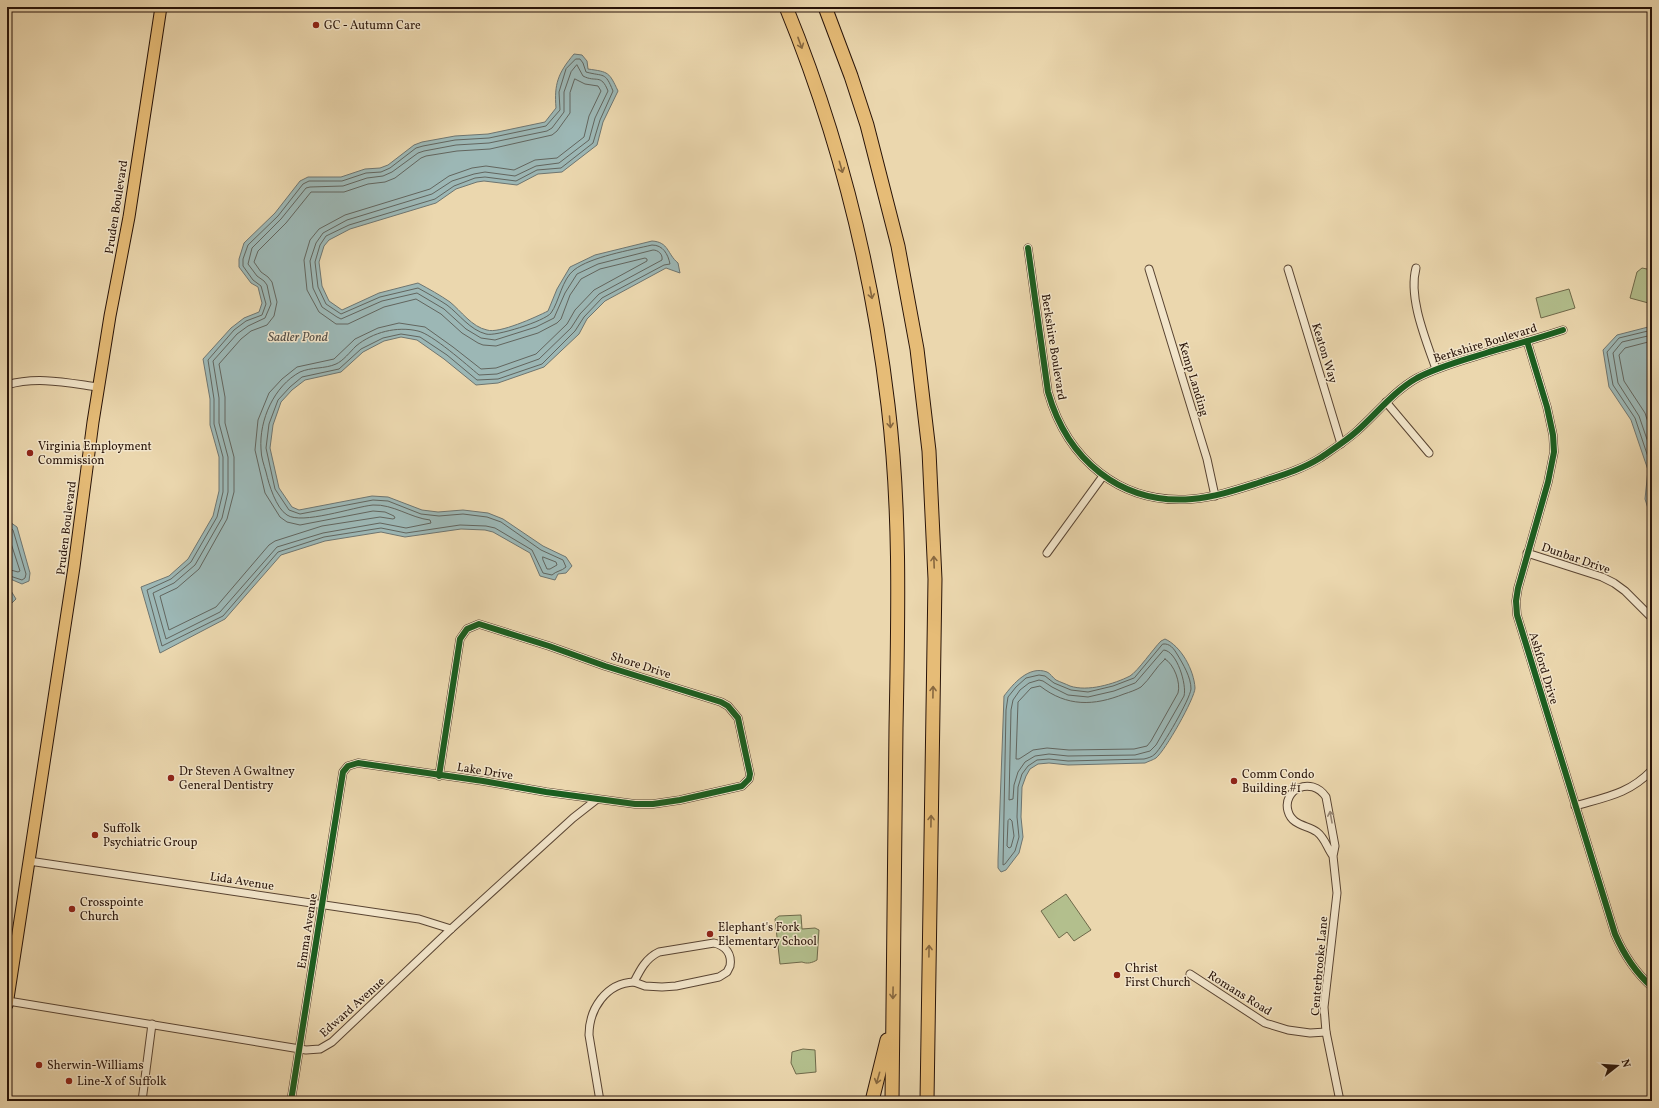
<svg xmlns="http://www.w3.org/2000/svg" width="1659" height="1108" viewBox="0 0 1659 1108" font-family="Vollkorn,serif">
  <rect width="100%" height="100%" fill="#ebd7ae"/>
  <filter id="stains"><feTurbulence type="fractalNoise" baseFrequency=".005" numOctaves="4"/><feColorMatrix values="0 0 0 0 .2 0 0 0 0 .09 0 0 0 0 .02 0 0 0 .5 -.17"/></filter>
  <radialGradient id="worn" r=".72"><stop offset=".6" stop-color="#630" stop-opacity="0"/><stop offset="1" stop-color="#630" stop-opacity=".3"/></radialGradient>
  <!-- green -->
  <g fill="#b3bf8d" stroke="#6e694a">
    <polygon points="1642,268 1652,270 1652,304 1630,298 1637,272"/>
    <polygon points="1569,289 1575,308 1541,318 1536,298"/>
    <polygon points="1066,894 1091,930 1074,941 1067,932 1059,938 1041,911"/>
    <path d="M801,915L802,929L815,928L819,930L817,960C812,963 807,964 802,962L780,964L775,919L779,916Z"/>
    <polygon points="803,1049 815,1050 816,1072 796,1074 791,1063 792,1052"/>
  </g>
  <!-- water -->
  <g fill="#9cb7b5" stroke="#6e7570">
    <path d="M574,54L582,55L587,61L588,69C609,72 609,72 618,91L603,122L597,145L562,172L538,174L517,185L484,181L477,182L456,189L436,203L350,229L329,240L324,246L319,262L322,286L329,301L342,310L379,293L418,283C429,289 440,295 450,302C461,311 472,327 487,330C499,334 536,317 548,311L557,289L570,267L595,255L652,241C669,242 667,254 678,263L680,273L666,268L605,301L587,319L579,334L544,367L498,383L476,385L444,359L417,340L401,337L384,341L363,352L341,372L305,380L292,390L281,402L273,425L270,448L279,488L292,507L299,510L372,496L388,497L422,510L438,512L463,510L488,513L503,519L543,546L566,557L572,566L566,573L558,574L555,580L540,576L530,553L493,532L485,530L461,529L405,537L381,532L325,541L281,555L225,619L160,653L141,587L169,576L188,559L213,516L219,491V457L210,425V399L203,359L231,328L244,318L259,312L262,303L258,287L251,283L239,267V259L244,243L275,213L300,181L308,177H341L365,169L380,168L388,165L414,145L422,142L455,136L488,134L545,122L556,108C554,84 558,73 574,54Z"/>
    <polygon points="1652,326 1652,521 1645,499 1648,470 1631,420 1609,387 1603,350 1617,335"/>
    <polygon points="7,520 17,527 30,573 29,581 22,584 8,578 8,586 16,599 10,605 7,599"/>
    <path d="M1165,639C1181,646 1194,670 1195,688C1195,698 1165,751 1156,758C1153,760 1149,761 1145,763L1068,765L1049,763L1038,764L1030,769L1026,776L1022,787L1021,817L1023,837L1019,853L1006,870L1001,872L998,868V860L1004,696C1013,684 1029,665 1047,672C1050,673 1053,678 1056,680C1060,682 1066,684 1070,686C1088,692 1114,684 1130,676C1138,671 1153,649 1161,641Z"/>
  </g>
  <g fill="none" stroke-linecap="round" stroke-linejoin="round">
    <!-- shore -->
    <g stroke="#62655e" stroke-width="1">
      <path d="M576,59H580L583,63L586,72C604,77 605,71 613,91L600,120L593,143L561,168L537,170L516,181L485,177L475,178L454,186L435,199L349,225L326,236L320,245L315,262L318,287L326,304L341,314L380,297L418,288C427,293 438,299 447,305C459,314 470,330 486,334C495,337 545,321 551,313C559,302 562,279 574,270C590,257 631,250 652,245C663,245 668,254 670,264L664,265L602,298L584,317L575,331L542,364L498,379L477,380L447,355L420,337L401,334L383,338L361,349L339,369L302,377L290,387L278,400L269,424L266,448L275,489L289,510L300,514L373,500L388,501L421,514L439,516L463,514L487,517L501,522L541,550L563,560L566,567C562,571 556,571 552,575L543,573L532,550L495,528L486,526L460,525L406,533L381,528L324,537L278,552L223,616L162,646L147,590L171,579L191,562L217,517L223,492V457L214,424V399L208,360L234,330L246,321L262,315L266,304L261,286L253,280L243,266V259L248,245L278,216L303,184L309,181H342L366,173L381,172L390,168L416,148L423,146L455,140L489,138L546,126L560,110L559,92L566,69Z"/>
      <path d="M577,65L583,76C596,83 601,73 608,91L595,118L589,140L559,163L536,166L515,176L485,172L474,174L452,181L432,194L347,220L323,233L316,243L310,261L313,288L322,307L337,317L341,319L382,301L417,293L444,309L466,329L481,338L495,340L536,327L554,318L565,293L577,274L598,264L653,250C658,250 663,254 662,260L599,294L580,314L571,328L539,359L497,374L479,375C467,365 432,334 418,331C397,326 373,332 356,346C350,352 343,361 336,364C325,369 311,367 300,372C274,386 259,420 261,449C261,457 264,465 266,472C269,485 276,508 287,515C302,525 353,507 373,505C393,504 411,518 430,520L431,523L406,528L380,523L323,533L277,547L220,612L166,639L153,593L174,583L195,565L222,518L228,492V457L219,423V398L213,361L237,334L248,326L265,318L271,304L267,285L264,281L257,276L248,264L252,248L281,219L306,188L310,187L343,186L367,178L383,176L392,172L418,153L424,151L456,145L489,143L547,131L552,128L564,112V92L571,72Z"/>
      <polygon points="575,79 585,84 598,86 601,91 589,116 584,137 557,158 535,160 514,170 486,166 472,168 449,176 430,189 345,215 319,229 310,240 304,260 307,290 319,312 336,324 348,324 384,307 416,299 441,314 462,333 478,343 483,345 496,346 538,333 557,323 561,319 570,295 581,279 600,269 645,258 647,259 647,261 594,290 575,310 567,324 536,354 496,368 481,369 453,347 425,327 399,323 378,328 355,339 334,359 297,367 282,379 269,393 258,420 255,450 265,493 280,517 287,522 300,525 373,511 385,512 394,516 395,518 393,519 380,517 322,526 275,541 269,545 216,607 169,630 160,596 177,588 199,569 227,519 234,492 234,457 225,423 225,397 219,364 241,339 251,331 267,325 274,316 277,302 272,282 268,277 261,272 254,262 258,251 286,223 311,192 344,192 368,184 385,182 395,178 421,158 426,156 457,151 490,149 552,135 557,131 570,113 570,93"/>
      <polyline points="1652,330 1619,338 1607,352 1613,385 1635,418 1652,469 1649,499 1652,508"/>
      <polyline points="1652,335 1622,342 1613,353 1618,383 1639,416 1652,454"/>
      <polyline points="1652,341 1625,348 1619,355 1624,381 1645,413 1652,435"/>
      <polyline points="7,524 13,530 26,574 25,578 22,580 7,575"/>
      <polyline points="7,531 20,571 18,572 7,569"/>
      <polygon points="543,557 556,562 557,565 550,569 547,569 543,560"/>
      <path d="M1163,644C1170,643 1174,649 1177,654C1183,664 1191,677 1191,689C1190,699 1163,746 1155,754C1152,757 1148,758 1144,759L1068,761L1049,759L1037,760L1028,766L1022,774L1018,787L1017,817L1019,837L1015,851L1005,864L1003,865L1006,710L1008,697L1016,687L1026,678L1039,675L1045,676L1054,683L1071,690L1088,692L1113,686L1134,678Z"/>
      <path d="M1164,650C1177,651 1187,685 1184,696L1156,745L1150,751L1135,755L1068,756L1049,754L1035,756L1025,762L1018,772L1014,785L1013,799L1009,800L1011,710L1013,700L1020,690L1029,683L1039,680L1043,681L1052,687L1068,695L1088,697L1114,691L1135,683Z"/>
      <path d="M1165,659C1174,664 1181,683 1178,693L1151,741L1147,746L1134,749L1069,750L1047,748L1033,750L1019,759H1016L1018,702L1031,688L1040,686C1067,707 1094,706 1124,694C1130,692 1136,690 1141,687C1150,679 1156,667 1165,659Z"/>
      <polygon points="1010,819 1012,821 1014,836 1011,847 1009,848 1007,846 1008,821"/>
    </g>
    <!-- street casing -->
    <g stroke="#594432" stroke-width="9">
      <g id="street">
        <path d="M1028,248L1048,392C1067,459 1120,505 1192,499C1215,497 1236,490 1258,483C1279,476 1301,470 1320,458C1333,449 1346,441 1357,431C1377,413 1394,391 1417,378C1440,366 1465,360 1489,352C1514,345 1539,338 1563,330"/>
        <path d="M1416,268C1408,298 1426,340 1436,369"/>
        <polyline points="1149,269 1207,459 1215,496"/>
        <polyline points="1288,269 1341,444"/>
        <path d="M1527,341L1547,407L1553,435L1554,452L1548,482L1518,588L1516,601L1517,615L1615,934C1624,955 1635,972 1652,987"/>
        <path d="M7,385C37,376 68,383 98,387"/>
        <polyline points="1386,402 1429,453"/>
        <polyline points="1047,553 1103,476"/>
        <polyline points="1527,553 1602,577 1614,583 1625,591 1652,618"/>
        <path d="M1575,806C1606,797 1629,794 1652,770"/>
        <path d="M1333,856C1327,848 1325,838 1317,832C1308,825 1292,826 1288,811C1282,790 1311,775 1326,797L1335,846L1333,856L1337,893L1324,1007L1326,1032L1340,1101"/>
        <polyline points="29,861 419,919 451,929"/>
        <path d="M714,943C726,946 732,954 730,966L727,972L719,977L676,986L662,987L645,986L634,982C640,970 646,958 659,952Z"/>
        <polyline points="1190,974 1265,1023 1288,1030 1310,1033 1326,1032"/>
        <polyline points="8,1001 306,1050 320,1049 332,1042 451,929 573,818 596,800"/>
        <polyline points="142,1101 152,1024"/>
        <polyline points="291,1101 343,772 348,766 358,763 483,781 546,792 635,804 653,804 680,800 742,786 749,779 750,774 738,718 728,706 721,702 605,666 549,646 479,624 467,629 460,639 439,776"/>
        <path d="M600,1101L589,1035C589,1009 606,983 634,982"/>
      </g>
    </g>
    <!-- primary casing -->
    <g stroke="#281308" stroke-width="13">
      <polyline id="primary" points="7,1005 74,567 93,422 110,316 129,217 161,7"/>
    </g>
    <!-- highway casing -->
    <g stroke="#281308" stroke-width="15">
      <g id="highway">
        <path d="M786,7C838,134 872,269 888,405C901,512 898,620 896,728C894,852 894,977 892,1101"/>
        <polyline points="825,7 851,76 867,125 898,246 917,349 929,451 935,579 927,1101"/>
        <polyline points="872,1101 887,1040"/>
      </g>
    </g>
    <!-- street -->
    <use href="#street" stroke="#f2e5ca" stroke-width="7"/>
    <!-- primary -->
    <use href="#primary" stroke="#e6bc77" stroke-width="11"/>
    <!-- highway -->
    <use href="#highway" stroke="#e6bc77" stroke-width="13"/>
    <!-- cycleway casing -->
    <g stroke="#f2e5ca" stroke-width="8">
      <g id="cycleway">
        <path d="M1028,248L1048,392C1067,459 1120,505 1192,499C1215,497 1236,490 1258,483C1279,476 1301,470 1320,458C1333,449 1346,441 1357,431C1377,413 1394,391 1417,378C1440,366 1465,360 1489,352C1514,345 1539,338 1563,330"/>
        <path d="M1527,341L1547,407L1553,435L1554,452L1548,482L1518,588L1516,601L1517,615L1615,934C1624,955 1635,972 1652,987"/>
        <polyline points="291,1101 343,772 348,766 358,763 483,781 546,792 635,804 653,804 680,800 742,786 749,779 750,774 738,718 728,706 721,702 605,666 549,646 479,624 467,629 460,639 439,776"/>
      </g>
    </g>
    <!-- cycleway -->
    <use href="#cycleway" stroke="#1b5e20" stroke-width="6"/>
  </g>
  <!-- one-way arrows -->
  <defs><path id="oneway-shaft" d="M-6 0H5M1.5-3L5.5 0L1.5 3" fill="none" stroke-width="1.6" stroke-linecap="round" stroke-linejoin="round"/></defs>
  <g stroke="#876840">
    <use href="#oneway-shaft" transform="translate(800 43) rotate(70)"/>
    <use href="#oneway-shaft" transform="translate(841 167) rotate(74)"/>
    <use href="#oneway-shaft" transform="translate(871 293) rotate(79)"/>
    <use href="#oneway-shaft" transform="translate(890 422) rotate(85)"/>
    <use href="#oneway-shaft" transform="translate(934 562) rotate(-92)"/>
    <use href="#oneway-shaft" transform="translate(933 692) rotate(-89)"/>
    <use href="#oneway-shaft" transform="translate(931 821) rotate(-89)"/>
    <use href="#oneway-shaft" transform="translate(929 951) rotate(-89)"/>
    <use href="#oneway-shaft" transform="translate(893 993) rotate(91)"/>
    <use href="#oneway-shaft" transform="translate(878 1078) rotate(106)"/>
  </g>
  <use stroke="#978673" href="#oneway-shaft" transform="translate(1331 817) rotate(-100)"/>
  <!-- markers -->
  <g fill="#8f2418" stroke="#f2e5ca" stroke-width="1.5">
    <circle cx="316" cy="25" r="4"/>
    <circle cx="30" cy="453" r="4"/>
    <circle cx="171" cy="778" r="4"/>
    <circle cx="1234" cy="781" r="4"/>
    <circle cx="95" cy="835" r="4"/>
    <circle cx="72" cy="909" r="4"/>
    <circle cx="710" cy="934" r="4"/>
    <circle cx="1117" cy="975" r="4"/>
    <circle cx="39" cy="1065" r="4"/>
    <circle cx="69" cy="1081" r="4"/>
  </g>
  <g text-anchor="middle" stroke-width="3" stroke-linejoin="round" paint-order="stroke">
    <!-- poi labels -->
    <g font-size="12" fill="#281308" stroke="#f2e5ca" text-anchor="start">
      <text x="324" y="29">GC - Autumn Care</text>
      <text x="38" y="450">Virginia Employment<tspan x="38" dy="14">Commission</tspan></text>
      <text x="179" y="775">Dr Steven A Gwaltney<tspan x="179" dy="14">General Dentistry</tspan></text>
      <text x="1242" y="778">Comm Condo<tspan x="1242" dy="14">Building #1</tspan></text>
      <text x="103" y="832">Suffolk<tspan x="103" dy="14">Psychiatric Group</tspan></text>
      <text x="80" y="906">Crosspointe<tspan x="80" dy="14">Church</tspan></text>
      <text x="718" y="931">Elephant's Fork<tspan x="718" dy="14">Elementary School</tspan></text>
      <text x="1125" y="972">Christ<tspan x="1125" dy="14">First Church</tspan></text>
      <text x="47" y="1069">Sherwin-Williams</text>
      <text x="77" y="1085">Line-X of Suffolk</text>
    </g>
    <!-- street labels -->
    <g font-size="12" fill="#281308" stroke="#f2e5ca">
      <text transform="translate(116 207) rotate(-81)" y="4">Pruden Boulevard</text>
      <text transform="translate(1485 343) rotate(-17)" y="4">Berkshire Boulevard</text>
      <text transform="translate(1054 347) rotate(81)" y="4">Berkshire Boulevard</text>
      <text transform="translate(1325 353) rotate(73)" y="4">Keaton Way</text>
      <text transform="translate(1194 379) rotate(73)" y="4">Kemp Landing</text>
      <text transform="translate(66 528) rotate(-83)" y="4">Pruden Boulevard</text>
      <text transform="translate(1576 558) rotate(19)" y="4">Dunbar Drive</text>
      <text transform="translate(641 665) rotate(18)" y="4">Shore Drive</text>
      <text transform="translate(1544 668) rotate(73)" y="4">Ashford Drive</text>
      <text transform="translate(485 771) rotate(9)" y="4">Lake Drive</text>
      <text transform="translate(242 881) rotate(9)" y="4">Lida Avenue</text>
      <text transform="translate(307 931) rotate(-81)" y="4">Emma Avenue</text>
      <text transform="translate(1319 966) rotate(-85)" y="4">Centerbrooke Lane</text>
      <text transform="translate(1240 993) rotate(32)" y="4">Romans Road</text>
      <text transform="translate(352 1007) rotate(-42)" y="4">Edward Avenue</text>
    </g>
    <!-- water labels -->
    <g font-size="13" font-style="italic" fill="#514c45" stroke="#f2e5ca">
      <text x="298" y="341">Sadler Pond</text>
    </g>
  </g>
  <!-- margin -->
  <rect width="1659" height="1108" fill="none" stroke="#ebd7ae" stroke-width="24"/>
  <rect x="8" y="8" width="1643" height="1092" fill="none" stroke="#281308" stroke-width="2"/>
  <rect x="12" y="12" width="1635" height="1084" fill="none" stroke="#281308"/>
  <!-- north arrow -->
  <g transform="translate(1617 1066) rotate(73)" stroke="#f2e5ca" stroke-width="3" paint-order="stroke">
  <path d="M0-3L7 15L0 10L-7 15Z" fill="#281308"/>
  <text y="-6" font-size="11" font-weight="bold" text-anchor="middle" fill="#281308">N</text>
  </g>
  <rect width="100%" height="100%" filter="url(#stains)"/>
  <rect width="100%" height="100%" fill="url(#worn)"/>
</svg>
